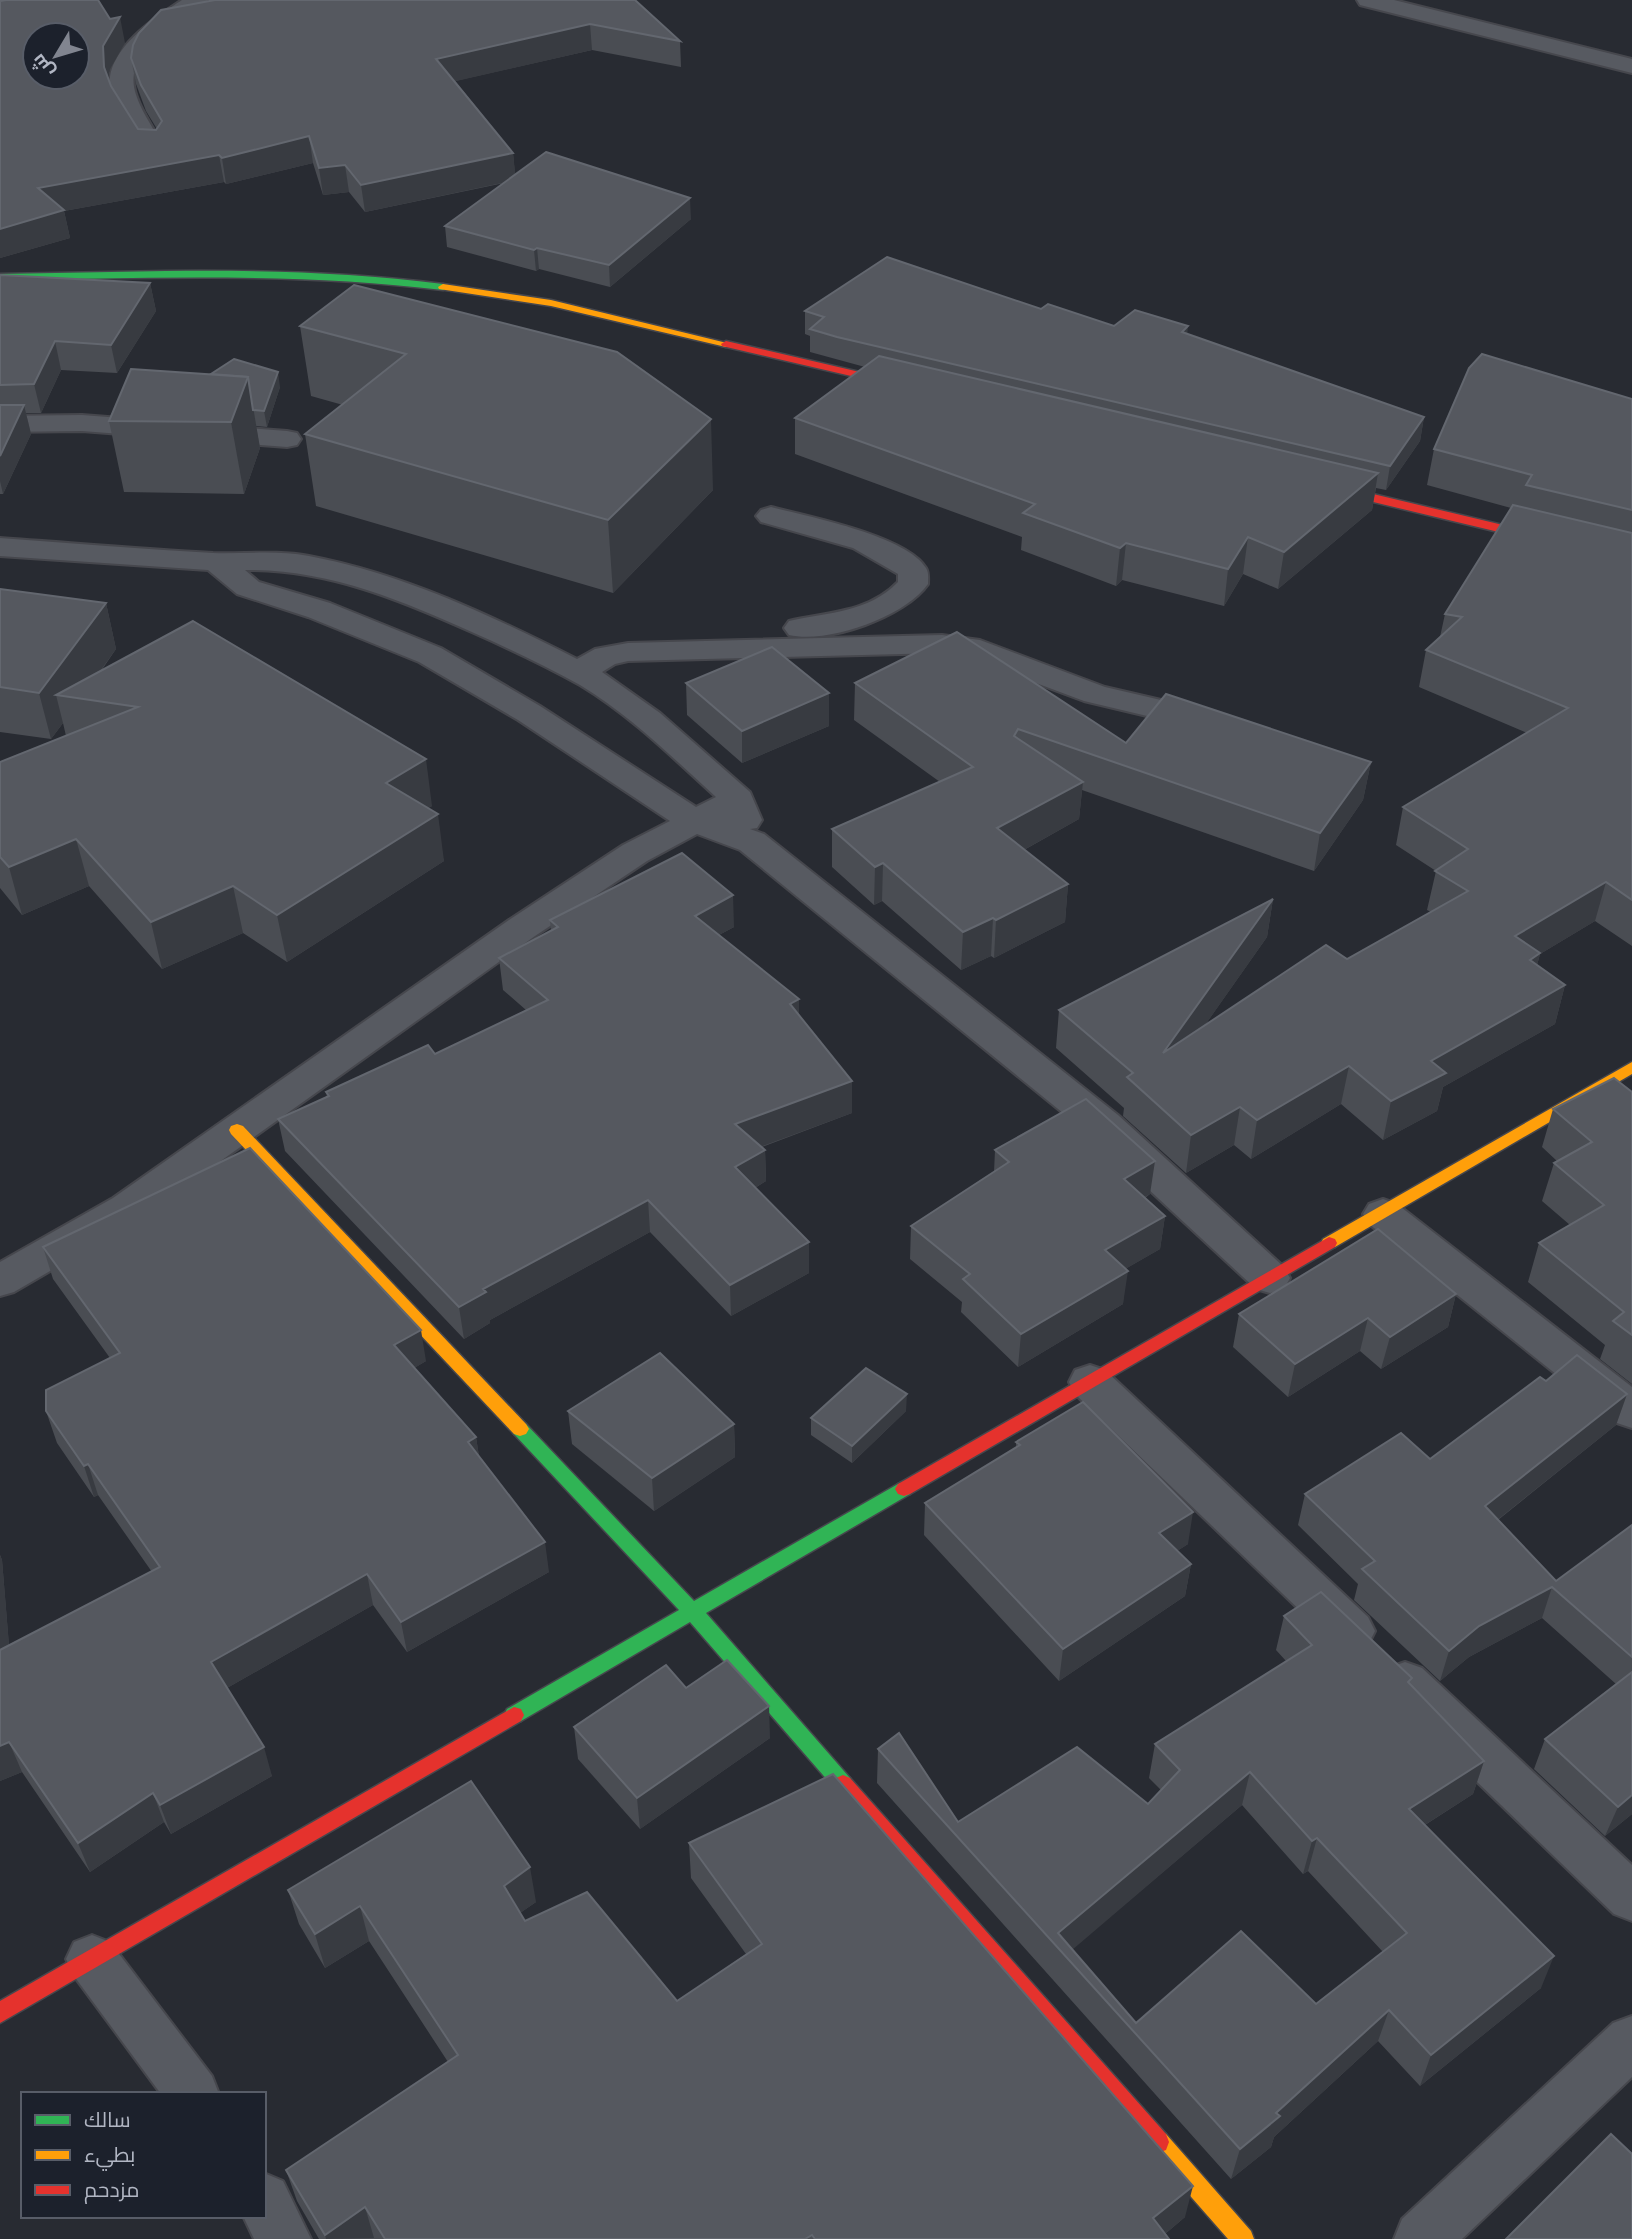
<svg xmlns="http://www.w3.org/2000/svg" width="1632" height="2239" viewBox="0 0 1632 2239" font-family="Cabin,Cairo,sans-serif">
  <rect width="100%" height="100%" fill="#282b32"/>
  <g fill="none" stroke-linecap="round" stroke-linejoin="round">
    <!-- street casing -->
    <g stroke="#46474d" stroke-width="4">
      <g id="street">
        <path d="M182,0H208C200,11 184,18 173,26C111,72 133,93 165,149L161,154H145C134,139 111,103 110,85C107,49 156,17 182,0Z"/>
        <polygon points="1357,0 1394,0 1632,59 1632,73 1360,5"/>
        <polygon points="82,415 287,431 297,433 301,439 297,445 287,447 82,431 0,432 0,416"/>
        <path d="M771,507C807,516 907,536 926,568C929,573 928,578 928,584C905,617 828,644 789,635L784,628L789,621C828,612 868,613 898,582V574L853,548L761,522L756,516L761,510Z"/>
        <path d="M0,538C71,543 142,549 213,553C245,554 277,550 309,556C404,574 492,616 577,659L595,649L628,643L942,635L980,640L1105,687L1217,713L1222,720L1217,727L1206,730L1084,701L964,656L942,653L628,661L615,664L602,672L660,713L750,792L762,820L757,828L750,829L764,834L1118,1115L1284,1267L1290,1278L1284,1289L1270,1293L1256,1289L1090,1135L740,850L697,834L647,861L535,936L141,1218L14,1292L0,1296V1262L113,1198L509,920L623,845L670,821L518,720L419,662L308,617L237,594L208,570L0,556ZM245,570C327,569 401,600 474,633C510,649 546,666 580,685C630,715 673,758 716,797L696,807L540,706L441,648L330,603L259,582Z"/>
        <polygon points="1383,1199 1397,1204 1632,1387 1632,1428 1617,1423 1369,1224 1363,1214 1369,1204"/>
        <polygon points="1090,1365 1105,1370 1368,1617 1375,1631 1368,1645 1352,1651 1336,1645 1075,1394 1069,1382 1075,1370"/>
        <polygon points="1405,1662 1422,1668 1632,1865 1632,1921 1614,1914 1388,1696 1382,1682 1388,1668"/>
        <polygon points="92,1935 110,1942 212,2076 219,2094 161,2094 74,1976 66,1959 74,1942"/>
        <polygon points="1632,2016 1632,2077 1462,2239 1394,2239 1402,2219 1613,2023"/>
        <polygon points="264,2173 283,2181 311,2239 254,2239 243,2216 264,2216"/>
      </g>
    </g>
    <!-- fast casing -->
    <g stroke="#46474d" stroke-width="3">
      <g id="fast">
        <path d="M166,271C259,270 351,272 443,284L448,287L443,290C296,272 148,278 0,280V274Z"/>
        <polygon points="520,1422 526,1424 694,1601 898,1484 904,1482 910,1484 913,1489 910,1494 706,1613 850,1778 853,1784 850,1790 843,1793 836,1790 690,1622 521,1721 514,1723 507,1721 504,1715 507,1709 679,1610 514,1434 511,1429 514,1424"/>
      </g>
    </g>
    <!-- slow casing -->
    <g stroke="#46474d" stroke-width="3">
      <g id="slow">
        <polygon points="443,284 551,300 731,344 726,347 551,306 439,289 438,287"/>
        <polygon points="1632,1062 1632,1074 1335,1247 1323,1247 1321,1243 1323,1239"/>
        <polygon points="237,1124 243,1126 526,1424 529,1429 526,1434 520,1436 514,1434 231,1134 229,1130 231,1126"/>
        <polygon points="1158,2131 1166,2134 1251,2231 1254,2239 1228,2239 1150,2150 1147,2142 1150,2134"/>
      </g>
    </g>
    <!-- jam casing -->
    <g stroke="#46474d" stroke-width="3">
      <g id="jam">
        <polygon points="726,341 907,383 913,386 907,389 722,346 721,344"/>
        <polygon points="1323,482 1632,556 1632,564 1319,489 1317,486"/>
        <polygon points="1329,1237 1335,1239 1337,1243 1335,1247 910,1494 904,1496 898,1494 895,1489 898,1484"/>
        <polygon points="514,1707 521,1709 524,1715 521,1721 0,2023 0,2001"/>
        <polygon points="843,1775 850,1778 1166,2134 1169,2142 1166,2150 1158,2153 1150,2150 836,1790 833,1784 836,1778"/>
      </g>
    </g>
    <!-- street -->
    <use href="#street" fill="#575a61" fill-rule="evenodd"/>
    <!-- fast -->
    <use href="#fast" fill="#30b455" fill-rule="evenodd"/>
    <!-- slow -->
    <use href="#slow" fill="#ff9f0a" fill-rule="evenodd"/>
    <!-- jam -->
    <use href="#jam" fill="#e5322d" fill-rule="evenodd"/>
  </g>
  <!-- wall -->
  <g fill="#4a4d53" fill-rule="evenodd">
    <polygon points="635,0 680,41 681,67 592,50 455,81 513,153 515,175 691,219 610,287 539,269 536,271 447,247 445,226 504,183 365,212 349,192 323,195 313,163 226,184 224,182 64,211 70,238 0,258 0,1 125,43 109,71 109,80 111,86 138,129 156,130 157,129 146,111 136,84 131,58"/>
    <polygon points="0,275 150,283 156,311 117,373 61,370 41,413 26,413 31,434 3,494 0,494"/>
    <polygon points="354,285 713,490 613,593 316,506 305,434 343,405 311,396 300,326"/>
    <polygon points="1041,309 1114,326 1187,334 1424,417 1420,441 1386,490 1376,488 1372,510 1278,589 1243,574 1224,606 1122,580 1116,586 1021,550 1022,537 795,454 795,418 865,367 810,352 810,336 805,334 805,311"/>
    <polygon points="280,387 267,427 256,426 260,448 244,494 124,492 109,421"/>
    <polygon points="1632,399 1632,946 1595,921 1540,954 1537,965 1565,985 1555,1024 1443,1087 1437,1111 1383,1140 1341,1104 1251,1159 1234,1145 1186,1173 1123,1116 1124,1108 1056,1048 1059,1010 1273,899 1267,937 1205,1025 1347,959 1431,912 1427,910 1436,871 1396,845 1403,807 1527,733 1419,687 1426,650 1440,637 1445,614 1511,508 1427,485 1434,449"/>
    <polygon points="0,589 106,603 116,649 101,671 432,806 428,808 444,861 287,962 243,933 162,969 89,886 22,915 0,888 0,762 66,736 63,723 51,739 0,732"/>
    <polygon points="686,683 829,693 829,726 742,763 687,715"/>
    <polygon points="855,683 1126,743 1371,762 1363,800 1314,871 1082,790 1079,819 1024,850 1068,884 1065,922 994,958 991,956 961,970 882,901 874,905 832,867 832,829 940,782 854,720"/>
    <polygon points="550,920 734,927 719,935 799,1015 852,1081 852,1113 762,1147 765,1150 766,1181 755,1188 809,1273 731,1316 650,1232 490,1320 490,1323 464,1339 285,1151 278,1119 327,1097 326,1092 435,1054 526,1010 503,990 499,958 551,931"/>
    <polygon points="1632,1092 1632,1384 1600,1359 1605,1345 1528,1282 1539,1243 1570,1225 1542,1201 1554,1163 1557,1161 1542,1147 1553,1109"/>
    <polygon points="995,1150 1150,1194 1145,1198 1165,1216 1160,1249 1125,1269 1123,1304 1018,1367 961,1312 962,1302 910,1259 911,1226 994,1172"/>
    <polygon points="43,1247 426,1361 414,1368 476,1437 479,1457 549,1572 407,1652 373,1605 227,1688 272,1776 171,1834 164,1822 90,1872 22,1772 0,1781 0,1555 2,1560 9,1646 152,1572 98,1495 94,1497 57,1443 46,1411 110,1358 53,1279"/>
    <polygon points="1456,1294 1448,1327 1381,1369 1360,1351 1288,1397 1233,1347 1239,1314"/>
    <polygon points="1546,1381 1627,1394 1616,1425 1498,1520 1556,1581 1632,1525 1632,1814 1605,1836 1534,1769 1545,1739 1616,1684 1542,1618 1469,1657 1440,1681 1354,1600 1358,1584 1298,1525 1305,1494 1430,1459"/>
    <polygon points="568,1411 734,1424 735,1457 654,1511 572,1444"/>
    <polygon points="906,1411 852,1463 811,1435 811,1418"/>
    <polygon points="1016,1442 1188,1544 1177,1551 1191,1564 1185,1596 1059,1681 924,1535 925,1503 1016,1448"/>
    <path d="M1284,1616L1410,1684L1484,1761L1473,1794L1425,1825L1541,1988L1420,2086L1378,2041L1274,2137L1271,2147L1231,2179L877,1783L878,1749L958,1822L1148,1804L1161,1790L1149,1778L1155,1744L1286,1661L1276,1650ZM1242,1805L1303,1874L1308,1871L1383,1952L1316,2004L1136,2023L1072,1949Z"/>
    <polygon points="686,1688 770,1738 640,1829 578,1759 574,1727"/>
    <polygon points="689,1843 1185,2217 1165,2234 1169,2239 319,2239 297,2201 286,2170 448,2062 369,1941 325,1968 299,1924 288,1890 536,1902 520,1913 525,1921 677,2001 746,1954 691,1878"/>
  </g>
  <!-- shaded-wall -->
  <g fill="#383b41">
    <polygon points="120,17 125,43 109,71 109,93 104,67 103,46"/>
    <polygon points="590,24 592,50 439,85 436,59"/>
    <polygon points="309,136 313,163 226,184 222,158"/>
    <polygon points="513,153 516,180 365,212 361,185"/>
    <polygon points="219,155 224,182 64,211 70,238 0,258 0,229 38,188"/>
    <polygon points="345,165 349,192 323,195 319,168"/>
    <polygon points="690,198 691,219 610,287 609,265"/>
    <polygon points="537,248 539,269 536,271 534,250"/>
    <polygon points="150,283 156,311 117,373 111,345"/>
    <polygon points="1188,326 1186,349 1182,332"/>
    <polygon points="55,341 61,370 41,413 34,384"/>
    <polygon points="278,372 280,387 267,427 264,411"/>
    <polygon points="248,377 260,448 244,494 231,422"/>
    <polygon points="24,405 31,434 3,494 0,481 0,456"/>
    <polygon points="1424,417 1420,441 1386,490 1390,466"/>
    <polygon points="711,419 713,490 613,593 608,520"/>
    <polygon points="1378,473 1372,510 1278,589 1284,552"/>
    <polygon points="1248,537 1243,574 1224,606 1228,569"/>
    <polygon points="1126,543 1122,580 1116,586 1120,548"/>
    <polygon points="106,603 116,649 80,699 56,695 63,723 51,739 39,693"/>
    <polygon points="829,693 829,726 742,763 742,731"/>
    <polygon points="426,759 432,806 393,829 386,783"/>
    <polygon points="1371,762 1363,800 1314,871 1320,833"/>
    <polygon points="1083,782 1079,819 995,866 997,828"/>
    <polygon points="438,814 444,861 287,962 277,915"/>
    <polygon points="76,839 89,886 22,915 9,867"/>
    <polygon points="883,863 882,901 874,905 875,867"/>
    <polygon points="1606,882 1595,921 1540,954 1530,992 1515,936"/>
    <polygon points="1068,884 1065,922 994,958 996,920"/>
    <polygon points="233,886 243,933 162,969 151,922"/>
    <polygon points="733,895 734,927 696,947 695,916"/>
    <polygon points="1273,899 1267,937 1158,1092 1163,1053"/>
    <polygon points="993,918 991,956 961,970 963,932"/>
    <polygon points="1565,985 1555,1024 1443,1087 1437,1111 1383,1140 1391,1101 1431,1061"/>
    <polygon points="799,999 799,1030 790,1004"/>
    <polygon points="1349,1066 1341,1104 1251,1159 1257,1120"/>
    <polygon points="852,1081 852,1113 736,1156 735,1124"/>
    <polygon points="1240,1107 1234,1145 1186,1173 1191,1135"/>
    <polygon points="765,1150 766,1181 736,1199 735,1167"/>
    <polygon points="1155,1161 1150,1194 1120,1212 1124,1179"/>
    <polygon points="648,1200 650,1232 490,1320 490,1323 464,1339 459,1307 483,1289"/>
    <polygon points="1165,1216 1160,1249 1101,1283 1105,1250"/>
    <polygon points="809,1242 809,1273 731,1316 730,1285"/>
    <polygon points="1128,1271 1123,1304 1018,1367 1021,1334"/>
    <polygon points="1456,1294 1448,1327 1381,1369 1390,1337"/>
    <polygon points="1368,1318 1360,1351 1288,1397 1295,1364"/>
    <polygon points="421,1330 426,1361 400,1377 394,1345"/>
    <polygon points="907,1394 906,1411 852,1463 852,1446"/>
    <polygon points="1627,1394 1616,1425 1476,1537 1485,1506"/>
    <polygon points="734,1424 735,1457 654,1511 652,1478"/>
    <polygon points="476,1437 481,1468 468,1442"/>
    <polygon points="88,1464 98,1495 94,1497 84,1466"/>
    <polygon points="1193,1512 1188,1544 1154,1566 1159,1533"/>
    <polygon points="545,1542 549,1572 407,1652 401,1622"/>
    <polygon points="0,1555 2,1560 12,1681 0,1652"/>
    <polygon points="1191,1564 1185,1596 1059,1681 1063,1649"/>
    <polygon points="367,1574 373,1605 220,1692 211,1662"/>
    <polygon points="1552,1587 1542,1618 1469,1657 1440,1681 1449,1651 1479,1626"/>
    <polygon points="769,1706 770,1738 640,1829 637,1798"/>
    <polygon points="9,1742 22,1772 0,1781 0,1746"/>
    <polygon points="264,1747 272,1776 171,1834 160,1805"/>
    <polygon points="1484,1761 1473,1794 1398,1842 1409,1809"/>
    <polygon points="1250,1772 1242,1805 1065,1956 1058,1933"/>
    <polygon points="153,1793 164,1822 90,1872 78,1843"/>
    <polygon points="1632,1795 1632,1814 1605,1836 1618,1807"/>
    <polygon points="1317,1838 1308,1871 1303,1874 1312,1841"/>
    <polygon points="530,1867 536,1902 510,1920 504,1886"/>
    <polygon points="360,1906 369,1941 325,1968 315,1934"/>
    <polygon points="1554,1956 1541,1988 1420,2086 1431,2055"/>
    <polygon points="1389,2010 1378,2041 1274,2137 1271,2147 1231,2179 1240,2149 1276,2113"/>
    <polygon points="1193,2186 1185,2217 1159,2239 1153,2218"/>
    <polygon points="365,2207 374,2238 326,2239 325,2235"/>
  </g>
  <!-- building -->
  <g fill="#55585f" stroke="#63676f" stroke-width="2" fill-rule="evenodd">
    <path d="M6,0H98L110,19L120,17L103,46L104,67L111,86L138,129L156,130L162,121L141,85L131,58L133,45L139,33L161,10L215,0H635L680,41L590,24L436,59L513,153L361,185L345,165L319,168L309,136L222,158L219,155L38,188L64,210L0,229V1ZM35,35H77V77H35Z"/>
    <polygon points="546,152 690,198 609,265 537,248 534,250 445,226"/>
    <polygon points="887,257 1041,309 1048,304 1114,326 1135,310 1188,326 1182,332 1424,417 1390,466 837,337 810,329 824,317 805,311"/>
    <polygon points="0,275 150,283 111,345 55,341 34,384 0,385"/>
    <polygon points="354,285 617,352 711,419 608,520 305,434 406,354 300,326"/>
    <polygon points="1482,354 1632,399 1632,510 1526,485 1532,475 1434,449 1469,368"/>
    <polygon points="879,356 1378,473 1284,552 1248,537 1228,569 1126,543 1120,548 1023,513 1035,504 795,418"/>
    <polygon points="234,359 278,372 264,411 253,410 248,377 211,374"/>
    <polygon points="131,369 248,377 231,422 109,421"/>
    <polygon points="0,405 24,405 0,456"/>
    <polygon points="1513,505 1632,533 1632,900 1606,882 1515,936 1540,953 1530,960 1565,985 1431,1061 1446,1073 1391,1101 1349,1066 1257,1120 1240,1107 1191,1135 1127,1077 1133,1073 1059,1010 1273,899 1163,1053 1326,945 1347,959 1468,891 1435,871 1468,849 1403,807 1568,708 1426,650 1462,617 1445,614"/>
    <polygon points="0,589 106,603 39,693 0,687"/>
    <polygon points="193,621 426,759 386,783 438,814 277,915 233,886 151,922 76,839 9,867 0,857 0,762 138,707 56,695"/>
    <polygon points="957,632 1126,743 1166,694 1371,762 1320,833 1018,729 1014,736 1083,782 997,828 1068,884 996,920 993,918 963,932 883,863 875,867 832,829 973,767 855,683"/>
    <polygon points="772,647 829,693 742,731 686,683"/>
    <polygon points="682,853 733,895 695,916 799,999 790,1004 852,1081 735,1124 765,1150 735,1167 809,1242 730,1285 648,1200 483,1289 486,1292 459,1307 278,1119 329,1096 326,1092 428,1045 435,1054 548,1000 499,958 558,927 550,920"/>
    <polygon points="1614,1078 1632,1092 1632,1335 1613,1321 1624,1312 1539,1243 1604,1205 1554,1163 1592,1142 1553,1109"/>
    <polygon points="1086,1099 1155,1161 1124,1179 1165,1216 1105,1250 1128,1271 1021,1334 963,1279 970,1274 911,1226 1009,1162 995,1150"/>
    <polygon points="250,1148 421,1330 394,1345 476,1437 468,1442 545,1542 401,1622 367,1574 211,1662 264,1747 160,1805 153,1793 78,1843 9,1742 0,1746 0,1650 160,1567 88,1464 84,1466 46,1411 46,1390 120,1353 43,1247"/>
    <polygon points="1378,1229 1456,1294 1390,1337 1368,1318 1295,1364 1239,1314"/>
    <polygon points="660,1353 734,1424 652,1478 568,1411"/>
    <polygon points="1577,1355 1627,1394 1485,1506 1556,1581 1632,1525 1632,1657 1552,1587 1479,1626 1449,1651 1362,1569 1375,1561 1305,1494 1401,1433 1430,1459 1540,1377 1546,1381"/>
    <polygon points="866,1368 907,1394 852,1446 811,1418"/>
    <polygon points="1083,1402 1193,1512 1159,1533 1191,1564 1063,1649 925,1503 1020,1445 1016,1442"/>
    <path d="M1321,1592L1412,1678L1408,1682L1484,1761L1409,1809L1554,1956L1431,2055L1389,2010L1276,2113L1280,2116L1240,2149L878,1749L899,1733L958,1822L1077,1747L1148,1804L1180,1770L1155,1744L1312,1645L1284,1616ZM1250,1772L1312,1841L1317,1838L1407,1933L1316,2004L1241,1931L1136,2023L1058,1933Z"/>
    <polygon points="727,1660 769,1706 637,1798 574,1727 666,1665 686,1688"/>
    <polygon points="1632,1672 1632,1795 1618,1807 1545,1739"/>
    <polygon points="833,1774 1193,2186 1153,2218 1169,2239 815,2239 812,2235 805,2239 385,2239 365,2207 325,2235 286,2170 458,2055 360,1906 315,1934 288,1890 471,1781 530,1867 504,1886 525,1921 587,1892 677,2001 762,1944 689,1843"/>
    <polygon points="1611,2134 1632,2154 1632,2239 1506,2239"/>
  </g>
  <!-- legend -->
  <rect x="21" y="2092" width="245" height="126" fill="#1c212c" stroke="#585d68" stroke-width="2"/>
  <rect x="35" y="2115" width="35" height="10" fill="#30b455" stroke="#585d68" stroke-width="2"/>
  <text x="84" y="2127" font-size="21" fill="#b1b6c3">سالك</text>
  <rect x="35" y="2150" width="35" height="10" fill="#ff9f0a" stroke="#585d68" stroke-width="2"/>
  <text x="84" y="2162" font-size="21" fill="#b1b6c3">بطيء</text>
  <rect x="35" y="2185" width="35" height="10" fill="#e5322d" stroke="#585d68" stroke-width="2"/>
  <text x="84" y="2197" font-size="21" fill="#b1b6c3">مزدحم</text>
  <!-- north arrow -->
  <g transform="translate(56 56) rotate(232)"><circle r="33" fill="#1c212c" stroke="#585d68" stroke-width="2"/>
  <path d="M0-5L12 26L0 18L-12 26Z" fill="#818590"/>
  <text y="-10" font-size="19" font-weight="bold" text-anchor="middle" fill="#b1b6c3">ش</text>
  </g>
</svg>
